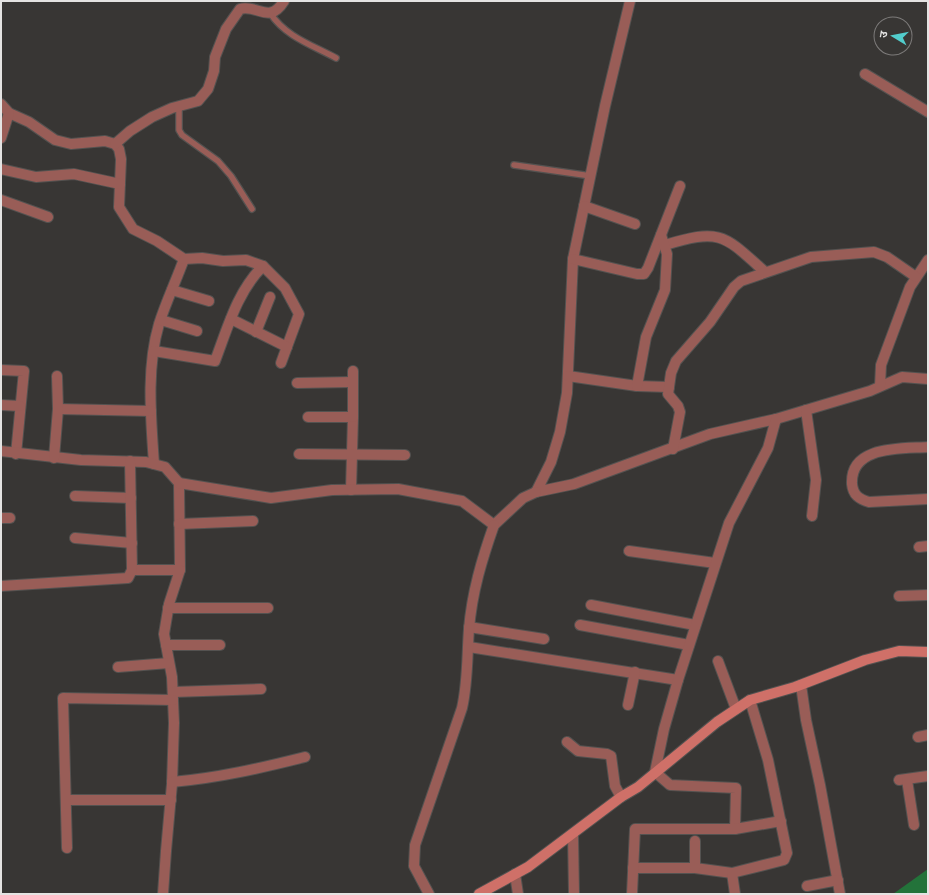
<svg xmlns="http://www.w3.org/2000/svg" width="929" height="895" viewBox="0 0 929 895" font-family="'Fira Sans','Noto Sans Devanagari',sans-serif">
  <rect width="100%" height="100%" fill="#383634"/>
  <!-- forest -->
  <polygon fill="#23733a" points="928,869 928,894 893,894"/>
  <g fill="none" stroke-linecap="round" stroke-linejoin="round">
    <!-- lane casing -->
    <g stroke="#545250" stroke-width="8">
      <g id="lane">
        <path d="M270,13C286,37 312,45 336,58"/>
        <polyline points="179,107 179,130 182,135 218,161 231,176 252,209"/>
        <polyline points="514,165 591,176"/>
      </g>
    </g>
    <!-- street casing -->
    <g stroke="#545250" stroke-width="12">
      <g id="street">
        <polyline points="630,1 605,106 573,259 567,393 560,432 551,462 536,492 574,484 710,434 776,419 870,391 902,377 928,379"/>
        <polyline points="865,74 928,112"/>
        <path d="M1,104L9,113L29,122L55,140L71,144L105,141L115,144L119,149L121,159L119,207L133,229L157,241L184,259C176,281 166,302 159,324C146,368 151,419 154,464"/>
        <polyline points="1,138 9,113"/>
        <path d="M115,144L130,131L152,117L172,108L198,101L208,89L214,71L215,57L226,29L240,9C258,4 269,25 284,1"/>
        <polyline points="1,169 36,177 74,174 120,184"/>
        <polyline points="1,200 48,217"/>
        <polyline points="584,206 635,224"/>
        <path d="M665,245C721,228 724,235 765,272"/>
        <polyline points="573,259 637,274 644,274 648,268 680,186"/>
        <polyline points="263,266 285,288 299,314 281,363"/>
        <polyline points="172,290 209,301"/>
        <polyline points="231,319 287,347"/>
        <polyline points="161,320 197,331"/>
        <polyline points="256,332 270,297"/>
        <path d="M154,351L215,361C228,327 237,292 263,266L246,260L223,261L202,258L184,259"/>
        <polyline points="1,370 24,371 16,454"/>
        <polyline points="568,376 637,386 669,387"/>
        <polyline points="297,383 353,382"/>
        <polyline points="637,386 646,337 665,290 667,254 661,235"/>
        <polyline points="880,386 881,365 910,287 928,260"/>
        <polyline points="1,405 20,406"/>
        <polyline points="58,409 151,411"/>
        <polyline points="806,410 816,480 812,516"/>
        <polyline points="308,417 353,417 351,490"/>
        <polyline points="353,417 353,371"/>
        <path d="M928,447C902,449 850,445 852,484C853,495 859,499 869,502L928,499"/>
        <polyline points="673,449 680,412 678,406 668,394 671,373 676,361 710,322 734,287 741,281 811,257 874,252 887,257 916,277"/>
        <polyline points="1,451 81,460 146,462 165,467 179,483 180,570 169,604 164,634 172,677 174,723 172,784 166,851 163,894"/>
        <polyline points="299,454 405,455"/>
        <polyline points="54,458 58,409 57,376"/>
        <polyline points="179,483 271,498 332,490 398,489 462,501 494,525 523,498 536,492"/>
        <polyline points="75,496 131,498"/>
        <polyline points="1,518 10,518"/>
        <polyline points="179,524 253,521"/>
        <polyline points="75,538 132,543"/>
        <polyline points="919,547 928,546"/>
        <polyline points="629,551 715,563"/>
        <polyline points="132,570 180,570"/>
        <polyline points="1,586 128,578 132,570 130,461"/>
        <polyline points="899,596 928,595"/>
        <polyline points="591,605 695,625"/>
        <polyline points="168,608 268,608"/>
        <polyline points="580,625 689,645"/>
        <polyline points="469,627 544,639"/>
        <polyline points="166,645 220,645"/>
        <polyline points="469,647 678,680"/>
        <polyline points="718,661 736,709"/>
        <polyline points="118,667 169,663"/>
        <polyline points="801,685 806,720 820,785 840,894"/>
        <polyline points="173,692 261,689"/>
        <polyline points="628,705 635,672"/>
        <polyline points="918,737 928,735"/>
        <polyline points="567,742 578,751 607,754 611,756 615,786 621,797"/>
        <polyline points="899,780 928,776"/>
        <polyline points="907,780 914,825"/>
        <path d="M172,782C218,778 261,768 305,757"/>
        <polyline points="66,800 171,800"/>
        <polyline points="735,829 736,788 670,785 655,772 664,729 678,680 729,523 768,448 776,419"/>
        <polyline points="573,834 574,894"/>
        <polyline points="67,848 63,698 173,700"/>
        <polyline points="633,868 695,868 732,873"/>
        <polyline points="695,868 695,841"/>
        <polyline points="515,874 518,894"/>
        <polyline points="807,886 838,880"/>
        <path d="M429,894L414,866L415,845L462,708C468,682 467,655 469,629C472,592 482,559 494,525"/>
        <polyline points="632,894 635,829 735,829 781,821"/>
        <polyline points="735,894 732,873 784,860 787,853 768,760 750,700"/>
      </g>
    </g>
    <!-- secondary casing -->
    <g stroke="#545250" stroke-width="12">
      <polyline id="secondary" points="479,894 528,867 621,797 638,787 717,722 750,700 795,687 865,660 899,651 928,652"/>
    </g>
    <!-- lane -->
    <use href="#lane" stroke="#995d57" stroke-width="5.5"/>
    <!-- street -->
    <use href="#street" stroke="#995d57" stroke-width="10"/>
    <!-- secondary -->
    <use href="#secondary" stroke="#cf7068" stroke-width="10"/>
  </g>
  <!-- border -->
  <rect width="929" height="895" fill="none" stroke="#e4e3e2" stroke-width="4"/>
  <!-- north arrow -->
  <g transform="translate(893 36) rotate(280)"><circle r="19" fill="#383634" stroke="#7d7b7a"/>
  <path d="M0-3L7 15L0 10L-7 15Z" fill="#52cdcc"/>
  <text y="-6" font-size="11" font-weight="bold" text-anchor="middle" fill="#e4e3e2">उ</text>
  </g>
</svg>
